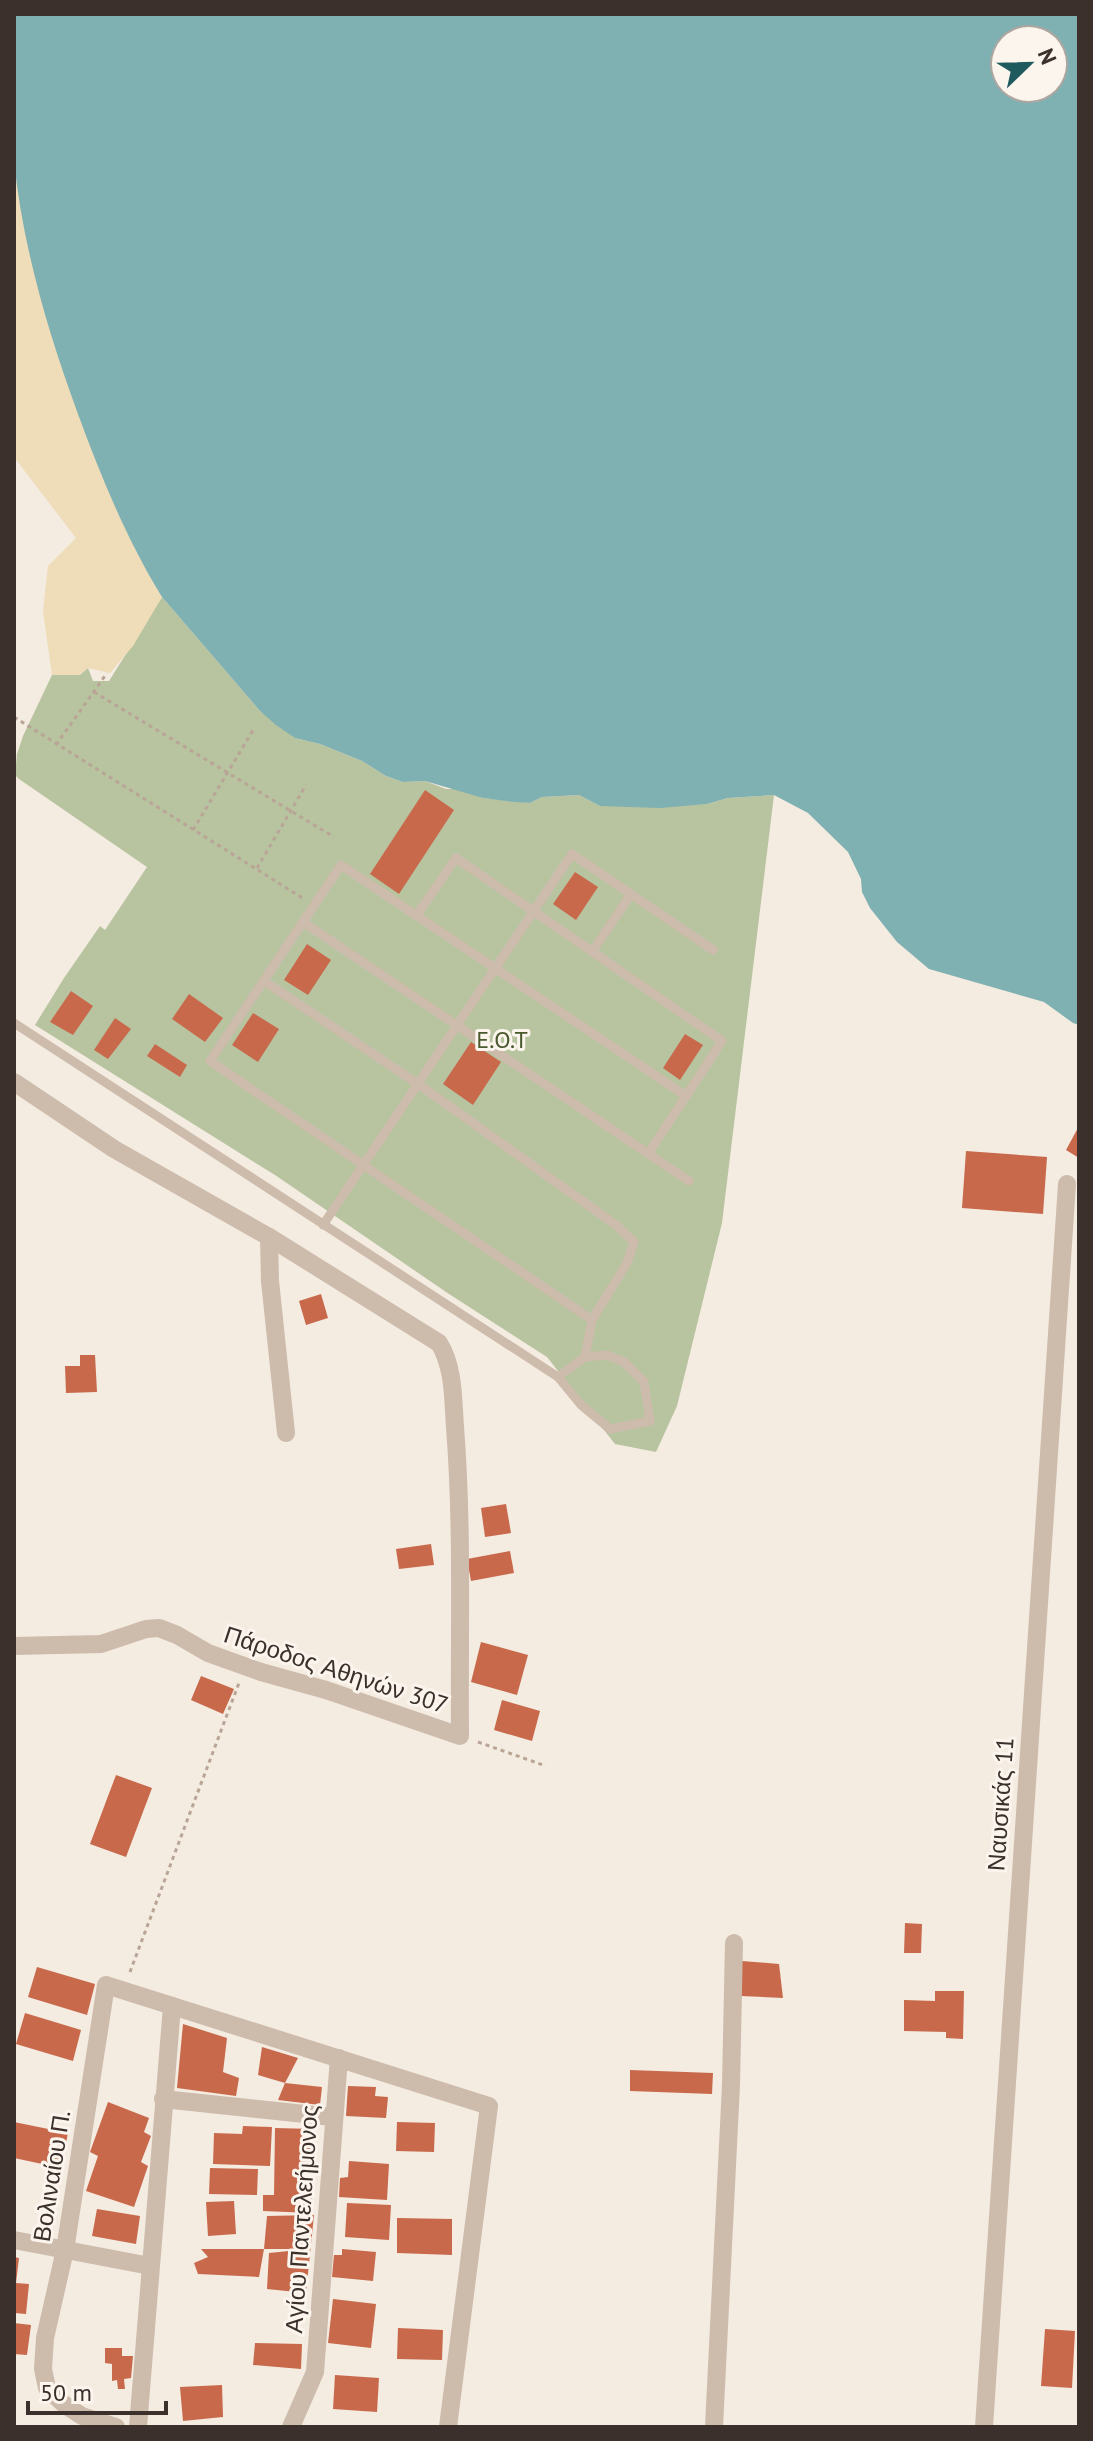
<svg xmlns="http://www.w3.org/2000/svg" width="1093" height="2441" viewBox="0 0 1093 2441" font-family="'PT Sans',sans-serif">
  <rect width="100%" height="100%" fill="#f4ebe1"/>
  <!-- green -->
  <polygon fill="#b8c4a0" points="162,597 260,711 295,738 320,744 362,761 386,776 403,782 425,781 446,789 460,789 483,798 530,803 542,797 579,795 600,806 629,806 707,804 728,798 774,795 722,1223 677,1406 656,1452 615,1444 547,1357 449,1294 275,1175 35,1025 64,978 100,926 105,930 147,867 19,779 15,775 17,754 23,736 52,675 80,674 88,668 93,681 109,681"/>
  <!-- sand -->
  <path fill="#efdcb8" d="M14,157C26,256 53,349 89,442C109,495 132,548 162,597L133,646L110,673L88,668L80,675H52L43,611L48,566L76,538L14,457Z"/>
  <!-- water -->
  <path fill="#7fb0b2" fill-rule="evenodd" d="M14,14H1079V1025L1073,1023L1044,1002L929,969L897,942L870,908L862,892L861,879L848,852L808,813L774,795L728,798L707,804L660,808L600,806L579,795L542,797L530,803L514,802L483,798L425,781L403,782L386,776L362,761L320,744L295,738L276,725L260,711L162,597C127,540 101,477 78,414C48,332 23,248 14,161C10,113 14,62 14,14ZM1005,40H1053V88H1005Z"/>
  <!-- building -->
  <g fill="#c8694b">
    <polygon points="425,790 454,810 399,894 370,874"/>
    <polygon points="575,872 598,887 576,920 553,904"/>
    <polygon points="307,944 331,960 308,995 284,980"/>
    <polygon points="71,991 93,1006 73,1035 50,1022"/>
    <polygon points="189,994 223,1018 205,1042 172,1019"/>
    <polygon points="253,1013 279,1029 258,1062 232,1045"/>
    <polygon points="115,1018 131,1029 108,1059 94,1050"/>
    <polygon points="685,1034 703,1045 680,1080 663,1068"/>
    <polygon points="471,1042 501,1062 473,1105 443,1084"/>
    <polygon points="155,1044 187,1065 180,1077 147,1056"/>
    <polygon points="1079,1126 1079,1158 1066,1150"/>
    <polygon points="966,1151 1047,1157 1043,1214 962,1208"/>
    <polygon points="321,1294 328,1318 306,1325 299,1301"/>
    <polygon points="80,1355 95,1355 97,1392 66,1393 65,1366 80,1366"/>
    <polygon points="506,1504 511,1533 485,1537 481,1508"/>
    <polygon points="431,1544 434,1565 399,1569 396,1549"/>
    <polygon points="510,1551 514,1573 471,1581 467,1559"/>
    <polygon points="481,1642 528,1655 517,1695 471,1682"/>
    <polygon points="201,1676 234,1689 223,1714 191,1700"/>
    <polygon points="502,1700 540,1711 532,1741 494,1730"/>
    <polygon points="116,1775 152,1788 126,1857 90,1844"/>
    <polygon points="905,1923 922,1924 921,1953 904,1953"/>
    <polygon points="742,1961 779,1964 783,1998 741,1996"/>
    <polygon points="37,1967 95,1984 87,2015 28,1997"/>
    <polygon points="935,1991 964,1991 963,2039 946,2038 946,2032 904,2031 904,2000 935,2001"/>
    <polygon points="25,2013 81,2030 73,2061 16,2044"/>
    <polygon points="183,2024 227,2038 223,2072 239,2078 236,2096 177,2088"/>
    <polygon points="262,2047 298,2058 285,2083 258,2075"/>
    <polygon points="630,2070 713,2073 712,2094 630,2091"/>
    <polygon points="285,2083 322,2087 320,2105 278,2100"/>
    <polygon points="348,2086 376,2087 375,2096 388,2097 386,2118 346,2116"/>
    <polygon points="108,2102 149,2118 144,2132 151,2136 141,2162 148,2166 134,2207 86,2191 98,2156 90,2152"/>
    <polygon points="14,2122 68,2133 61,2168 14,2158"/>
    <polygon points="397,2122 435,2123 434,2152 396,2151"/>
    <polygon points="243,2126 272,2127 270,2166 213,2164 214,2133 242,2134"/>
    <polygon points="275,2128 314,2129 311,2213 263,2211 263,2195 274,2195"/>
    <polygon points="349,2161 389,2164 387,2200 339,2197 340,2178 348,2177"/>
    <polygon points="210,2168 258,2169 257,2195 209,2194"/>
    <polygon points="234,2201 236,2234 208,2236 206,2202"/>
    <polygon points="347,2203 391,2205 389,2240 345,2237"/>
    <polygon points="97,2209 140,2216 136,2244 92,2236"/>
    <polygon points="314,2215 306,2293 267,2289 269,2253 309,2249 264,2249 267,2216"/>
    <polygon points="397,2218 452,2219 452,2255 397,2253"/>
    <polygon points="201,2249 264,2249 259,2277 198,2274 194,2263 208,2257"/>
    <polygon points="342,2249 376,2252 373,2281 332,2277 334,2255 342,2255"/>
    <polygon points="14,2257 19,2258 16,2283 29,2284 26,2314 14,2313"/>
    <polygon points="333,2299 376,2304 371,2348 328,2343"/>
    <polygon points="14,2323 31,2325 27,2355 14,2354"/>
    <polygon points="398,2328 443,2330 442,2360 397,2359"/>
    <polygon points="1045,2329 1075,2331 1072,2388 1041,2386"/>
    <polygon points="255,2343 302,2344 301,2369 253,2365"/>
    <polygon points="105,2348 122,2348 122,2356 133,2356 131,2378 124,2379 125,2389 118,2389 117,2380 112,2381 112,2364 105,2363"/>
    <polygon points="335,2375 379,2378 377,2412 333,2409"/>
    <polygon points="222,2385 223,2417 183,2421 180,2387"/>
  </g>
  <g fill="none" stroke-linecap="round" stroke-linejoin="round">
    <!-- path -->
    <g stroke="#b9a596" stroke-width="3" stroke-dasharray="4 4" stroke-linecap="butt">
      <polyline points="94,692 334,837"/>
      <polyline points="14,717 304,899"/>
      <polyline points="56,745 107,673"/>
      <polyline points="193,830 255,727"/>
      <polyline points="257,868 306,785"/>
      <polyline points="478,1742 546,1766"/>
      <polyline points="130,1972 239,1683"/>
    </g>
    <!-- service -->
    <g stroke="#cdbbac" stroke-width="9">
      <polyline points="416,916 456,858 722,1041 648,1154"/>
      <polyline points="303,922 689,1181"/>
      <polyline points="592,952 631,894"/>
      <polyline points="264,981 418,1084 616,1225 634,1242 627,1263 592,1320 585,1357"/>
      <polyline points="14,1023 558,1377 581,1405 610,1429 650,1421 644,1382 624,1362 607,1355 585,1357 558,1377"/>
      <polyline points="323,1225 572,854 713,950"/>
      <polyline points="592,1320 210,1061 341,865 686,1096"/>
    </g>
    <!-- minor -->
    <g stroke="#cdbbac" stroke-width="18">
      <path d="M14,1082L114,1149L269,1237L439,1343C454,1367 453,1399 455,1427C463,1530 459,1633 460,1736L326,1690L261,1672L208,1653L177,1635L159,1628L146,1629L101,1644L14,1646"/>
      <polyline points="269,1237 270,1281 286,1433"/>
      <polyline points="163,2099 333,2117"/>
      <polyline points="14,2240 150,2266"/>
      <polyline points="116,2427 82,2416 65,2405 47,2388 43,2369 45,2338 65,2250 106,1985 489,2106 448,2427"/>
      <polyline points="138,2427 172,2006"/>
      <polyline points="291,2427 315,2372 339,2058"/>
      <polyline points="714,2427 731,2085 734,1943"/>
      <polyline points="984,2427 1067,1184"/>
    </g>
  </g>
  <g text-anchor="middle" stroke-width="6" stroke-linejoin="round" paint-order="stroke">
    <!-- park labels -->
    <g font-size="24" fill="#4a5a2e" stroke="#fbf5ee">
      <text x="502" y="1048">E.O.T</text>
    </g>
    <!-- street labels -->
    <g font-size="24" fill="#3b302b" stroke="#fbf5ee">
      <text transform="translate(336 1670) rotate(18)" y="8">Πάροδος Αθηνών 307</text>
      <text transform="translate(1001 1804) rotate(-86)" y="8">Ναυσικάς 11</text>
      <text transform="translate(52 2176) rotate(-81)" y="8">Βολιναίου Π.</text>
      <text transform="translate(302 2219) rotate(-86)" y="8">Αγίου Παντελεήμονος</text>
    </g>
  </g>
  <!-- border -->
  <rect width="1093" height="2441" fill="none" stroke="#3b302b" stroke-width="32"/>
  <!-- north arrow -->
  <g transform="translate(1029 64) rotate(67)"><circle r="38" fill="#fbf5ee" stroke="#aea6a0" stroke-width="2"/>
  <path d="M0-6L14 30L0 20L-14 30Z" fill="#1f5a5e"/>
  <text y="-12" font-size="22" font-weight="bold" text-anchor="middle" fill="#3b302b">N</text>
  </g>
  <!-- scale -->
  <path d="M28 2401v12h138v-12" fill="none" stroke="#3b302b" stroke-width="4"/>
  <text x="40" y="2401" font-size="24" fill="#3b302b" stroke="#fbf5ee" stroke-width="6" paint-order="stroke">50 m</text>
</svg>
